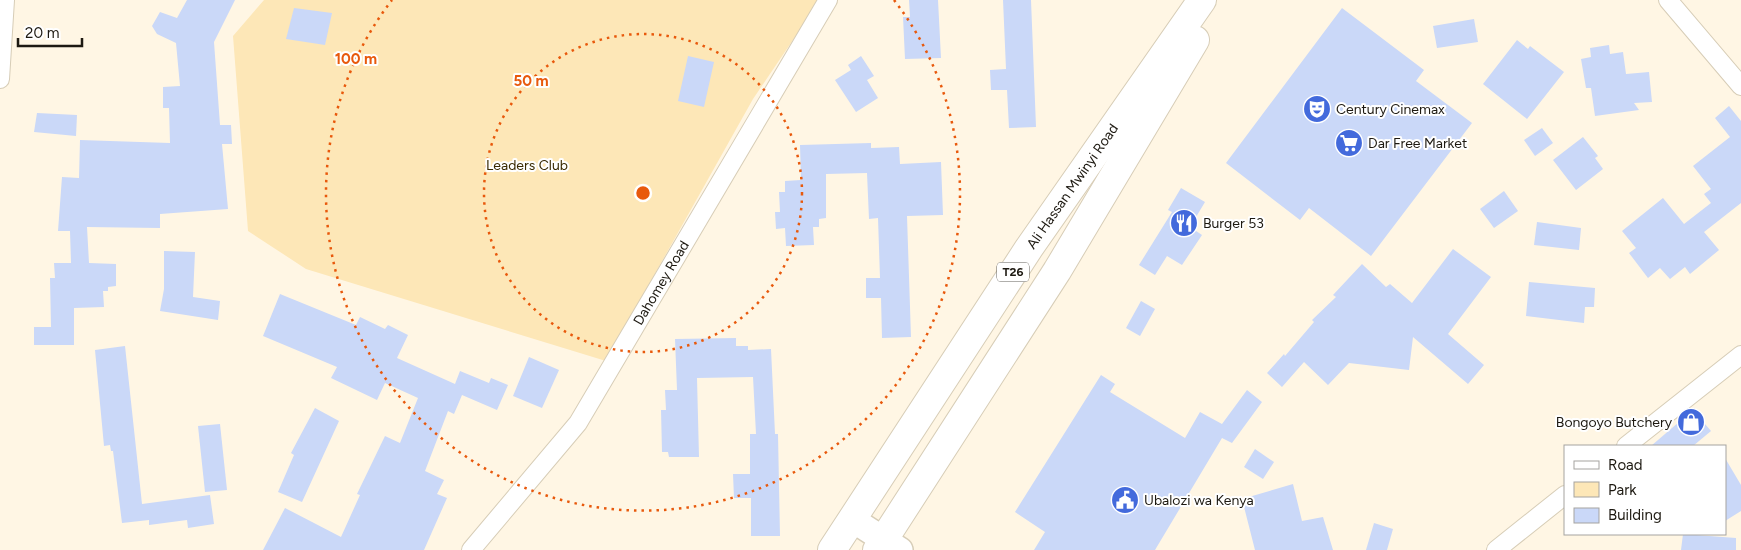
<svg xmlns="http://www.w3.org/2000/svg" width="1741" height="550" viewBox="0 0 1741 550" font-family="Figtree,sans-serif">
  <rect width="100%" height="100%" fill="#fff6e4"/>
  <!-- green -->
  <polygon fill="#fde7b7" points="264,0 820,0 753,99 606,361 306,269 248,231 233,36"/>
  <!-- building -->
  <g fill="#cad8f8">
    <polygon points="187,0 235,0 214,42 220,125 231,125 232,144 222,144 228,209 160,214 160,228 87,227 89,263 116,264 116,286 108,287 108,291 103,291 104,307 74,308 74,345 34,345 34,327 51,327 50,278 55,278 54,263 71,263 70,231 58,231 62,177 79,178 80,140 170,143 169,108 163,108 163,87 180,86 176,43 157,34 152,26 160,12 177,18"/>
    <polygon points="909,0 938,0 941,58 905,59 903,17 910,17"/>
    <polygon points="1003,0 1031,0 1036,127 1009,128 1007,90 991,90 990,70 1006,69"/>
    <polygon points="294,8 332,13 325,45 286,39"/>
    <polygon points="1342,8 1424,70 1416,81 1472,123 1371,256 1309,208 1300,220 1226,163"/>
    <polygon points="1474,19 1478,42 1437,48 1433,26"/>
    <polygon points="1517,40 1528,49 1530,46 1564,72 1527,119 1483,84"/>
    <polygon points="1609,45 1610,54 1623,52 1626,74 1649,72 1652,102 1634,103 1639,110 1595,116 1591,88 1586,88 1581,59 1591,57 1590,48"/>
    <polygon points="688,56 714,62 704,107 678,101"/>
    <polygon points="861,56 874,76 867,80 878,98 856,112 835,80 851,70 848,65"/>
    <polygon points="1729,106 1741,121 1741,203 1704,232 1719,250 1690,274 1685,267 1670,279 1660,268 1648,278 1629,253 1636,248 1622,231 1663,198 1684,224 1711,203 1704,194 1711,189 1693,166 1730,137 1715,118"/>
    <polygon points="37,113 77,115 76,136 34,132"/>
    <polygon points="1542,128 1553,143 1535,156 1524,140"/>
    <polygon points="1583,137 1598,156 1595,158 1603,169 1576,190 1553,160"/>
    <polygon points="871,143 871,148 899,147 900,164 941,162 943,215 907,216 911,337 882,338 881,298 866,298 866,278 880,278 878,218 869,219 867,173 826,174 826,218 819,219 819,227 813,227 814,245 786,246 785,228 776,229 775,212 780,212 779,192 785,192 785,181 801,180 800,145"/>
    <polygon points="1181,188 1205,202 1190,227 1202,235 1182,265 1167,256 1155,275 1139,265 1172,212 1168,210"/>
    <polygon points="1504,191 1518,211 1494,228 1480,209"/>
    <polygon points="1537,222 1581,228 1579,250 1534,245"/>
    <polygon points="1453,249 1491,277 1448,334 1484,365 1468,384 1413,337 1409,370 1349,363 1328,385 1304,362 1282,387 1267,373 1284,354 1285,356 1314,322 1312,320 1336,297 1333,295 1362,264 1386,287 1390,284 1412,303"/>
    <polygon points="164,251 195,252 193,297 220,301 218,320 160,311 164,289"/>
    <polygon points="1529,282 1595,288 1594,307 1585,307 1584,323 1526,316"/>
    <polygon points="280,294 356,325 360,317 385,329 388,325 408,335 397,358 455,384 460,371 489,383 491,378 508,385 497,410 462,395 454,414 448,411 425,471 444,480 437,494 447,498 424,550 263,550 285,508 341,537 360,495 357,494 385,436 400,443 418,398 385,383 377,400 331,378 337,367 263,336"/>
    <polygon points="1141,301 1155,309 1140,336 1126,328"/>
    <polygon points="736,338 736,346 748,346 748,350 771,349 775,434 778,434 780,536 751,536 751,498 734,498 733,474 750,474 750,434 756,434 753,377 697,378 699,457 669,457 668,452 662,452 661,410 666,410 665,390 677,390 675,339"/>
    <polygon points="125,346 142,504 210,495 214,524 188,528 187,520 149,525 149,520 122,523 113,451 111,451 110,445 104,446 95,350"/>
    <polygon points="529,357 559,370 542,408 513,396"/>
    <polygon points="1101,375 1115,384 1110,392 1185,438 1200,412 1222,424 1247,390 1262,402 1232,443 1222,438 1155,550 1034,550 1045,532 1015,512"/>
    <polygon points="315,408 339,421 302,502 278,492 294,455 291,453"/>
    <polygon points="1693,410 1711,431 1693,446 1651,446"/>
    <polygon points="220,424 227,490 205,492 198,426"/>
    <polygon points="1255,449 1274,462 1263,479 1244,467"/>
    <polygon points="1725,458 1741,485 1741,511 1725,521"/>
    <polygon points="1293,484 1302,521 1323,517 1333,550 1255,550 1242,499"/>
    <polygon points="1374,523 1393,529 1387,550 1366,550"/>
    <polygon points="1683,534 1736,538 1736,550 1681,550"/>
  </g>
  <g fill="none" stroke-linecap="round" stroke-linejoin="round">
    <!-- street casing -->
    <g stroke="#d7cdb7" stroke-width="20">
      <g id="street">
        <polyline points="1668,0 1741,86"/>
        <polyline points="0,79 5,0"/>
        <polyline points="1626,446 1741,355"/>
        <path id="s1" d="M471,550L578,423L828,0"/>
        <polyline points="1496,550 1565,495"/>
      </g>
    </g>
    <!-- secondary casing -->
    <g stroke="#d7cdb7" stroke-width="28">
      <polyline id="secondary" points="853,520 900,550"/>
    </g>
    <!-- highway casing -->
    <g stroke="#d7cdb7" stroke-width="30">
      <g id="highway">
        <path id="s2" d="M832,550L1029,248L1202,0"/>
        <polyline points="877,550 1057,271 1195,40"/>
      </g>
    </g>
    <!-- street -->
    <use href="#street" stroke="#fff" stroke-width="18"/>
    <!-- secondary -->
    <use href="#secondary" stroke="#fff" stroke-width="25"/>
    <!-- highway -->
    <use href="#highway" stroke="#fff" stroke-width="28"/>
  </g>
  <!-- distance rings -->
  <g fill="none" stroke="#e8590c" stroke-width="2.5" stroke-dasharray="2.5 5">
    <circle cx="643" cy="193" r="159"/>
    <path d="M894 0A317 317 0 1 1 392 0"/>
  </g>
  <!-- icons -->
  <defs>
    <g id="theatre-disc" transform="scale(1.4375)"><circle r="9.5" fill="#436adc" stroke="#fff"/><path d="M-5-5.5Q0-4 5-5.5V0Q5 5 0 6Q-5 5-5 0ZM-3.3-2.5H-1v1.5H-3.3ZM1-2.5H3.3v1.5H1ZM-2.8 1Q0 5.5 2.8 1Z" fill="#fff"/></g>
    <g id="supermarket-disc" transform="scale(1.4375)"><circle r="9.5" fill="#436adc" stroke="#fff"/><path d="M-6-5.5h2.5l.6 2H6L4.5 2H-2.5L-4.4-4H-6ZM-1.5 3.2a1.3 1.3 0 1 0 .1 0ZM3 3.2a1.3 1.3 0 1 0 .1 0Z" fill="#fff"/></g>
    <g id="restaurant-disc" transform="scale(1.4375)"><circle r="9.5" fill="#436adc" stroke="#fff"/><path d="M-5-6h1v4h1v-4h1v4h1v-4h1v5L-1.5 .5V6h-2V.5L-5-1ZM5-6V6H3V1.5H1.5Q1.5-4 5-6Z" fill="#fff"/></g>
    <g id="shop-disc" transform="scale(1.4375)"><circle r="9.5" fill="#436adc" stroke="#fff"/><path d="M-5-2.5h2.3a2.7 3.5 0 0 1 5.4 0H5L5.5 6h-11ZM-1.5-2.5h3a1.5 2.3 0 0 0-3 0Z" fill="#fff"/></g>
    <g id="civic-disc" transform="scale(1.4375)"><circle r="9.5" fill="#436adc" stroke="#fff"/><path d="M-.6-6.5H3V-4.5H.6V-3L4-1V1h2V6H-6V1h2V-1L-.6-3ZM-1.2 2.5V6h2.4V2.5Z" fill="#fff"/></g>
  </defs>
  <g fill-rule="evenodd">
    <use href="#theatre-disc" x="1317" y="109"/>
    <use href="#supermarket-disc" x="1349" y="143"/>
    <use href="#restaurant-disc" x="1184" y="223"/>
    <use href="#shop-disc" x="1691" y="422"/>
    <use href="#civic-disc" x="1125" y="500"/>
  </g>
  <g text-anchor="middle" stroke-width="4" stroke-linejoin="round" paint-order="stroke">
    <!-- shield labels -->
    <rect fill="#fff" stroke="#615e58" stroke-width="1" x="997" y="262.5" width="32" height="19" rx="4"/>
    <g font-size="12" font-weight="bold" fill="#1d1911">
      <text x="1013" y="276">T26</text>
    </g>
    <!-- poi labels -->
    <g font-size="14" fill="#1d1911" stroke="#fff" text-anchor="start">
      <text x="1336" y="114">Century Cinemax</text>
      <text x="1368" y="148">Dar Free Market</text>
      <text x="1203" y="228">Burger 53</text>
      <text x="1672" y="427" text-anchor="end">Bongoyo Butchery</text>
      <text x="1144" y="505">Ubalozi wa Kenya</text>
    </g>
    <!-- park labels -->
    <g font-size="14" fill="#392901" stroke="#fff">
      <text x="527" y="170">Leaders Club</text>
    </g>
    <!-- street labels -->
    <g font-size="14" fill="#1d1911" stroke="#fff">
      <text dy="5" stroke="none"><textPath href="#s2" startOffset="436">Ali Hassan Mwinyi Road</textPath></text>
      <text dy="5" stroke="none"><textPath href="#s1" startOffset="329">Dahomey Road</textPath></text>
    </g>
  </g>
  <circle cx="643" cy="193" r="8" fill="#e8590c" stroke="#fff" stroke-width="2.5"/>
  <g font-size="15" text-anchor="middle" font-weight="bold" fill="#e8590c" stroke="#fff" stroke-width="4" stroke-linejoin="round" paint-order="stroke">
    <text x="356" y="64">100 m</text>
    <text x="531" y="86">50 m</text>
  </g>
  <!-- legend -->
  <rect x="1564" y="445" width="162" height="90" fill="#ffffff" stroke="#a5a3a0"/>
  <rect x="1574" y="461" width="25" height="8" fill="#ffffff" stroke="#a5a3a0"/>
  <text x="1608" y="470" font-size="15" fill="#1d1911">Road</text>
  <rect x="1574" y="482" width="25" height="15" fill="#fde7b7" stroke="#a5a3a0"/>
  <text x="1608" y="495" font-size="15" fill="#1d1911">Park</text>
  <rect x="1574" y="508" width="25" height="15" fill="#cad8f8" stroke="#a5a3a0"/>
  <text x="1608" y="520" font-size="15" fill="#1d1911">Building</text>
  <!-- scale -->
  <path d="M18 38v8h64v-8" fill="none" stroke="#1d1911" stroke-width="2.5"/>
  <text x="25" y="38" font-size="15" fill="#1d1911" stroke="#ffffff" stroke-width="4" paint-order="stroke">20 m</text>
</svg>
